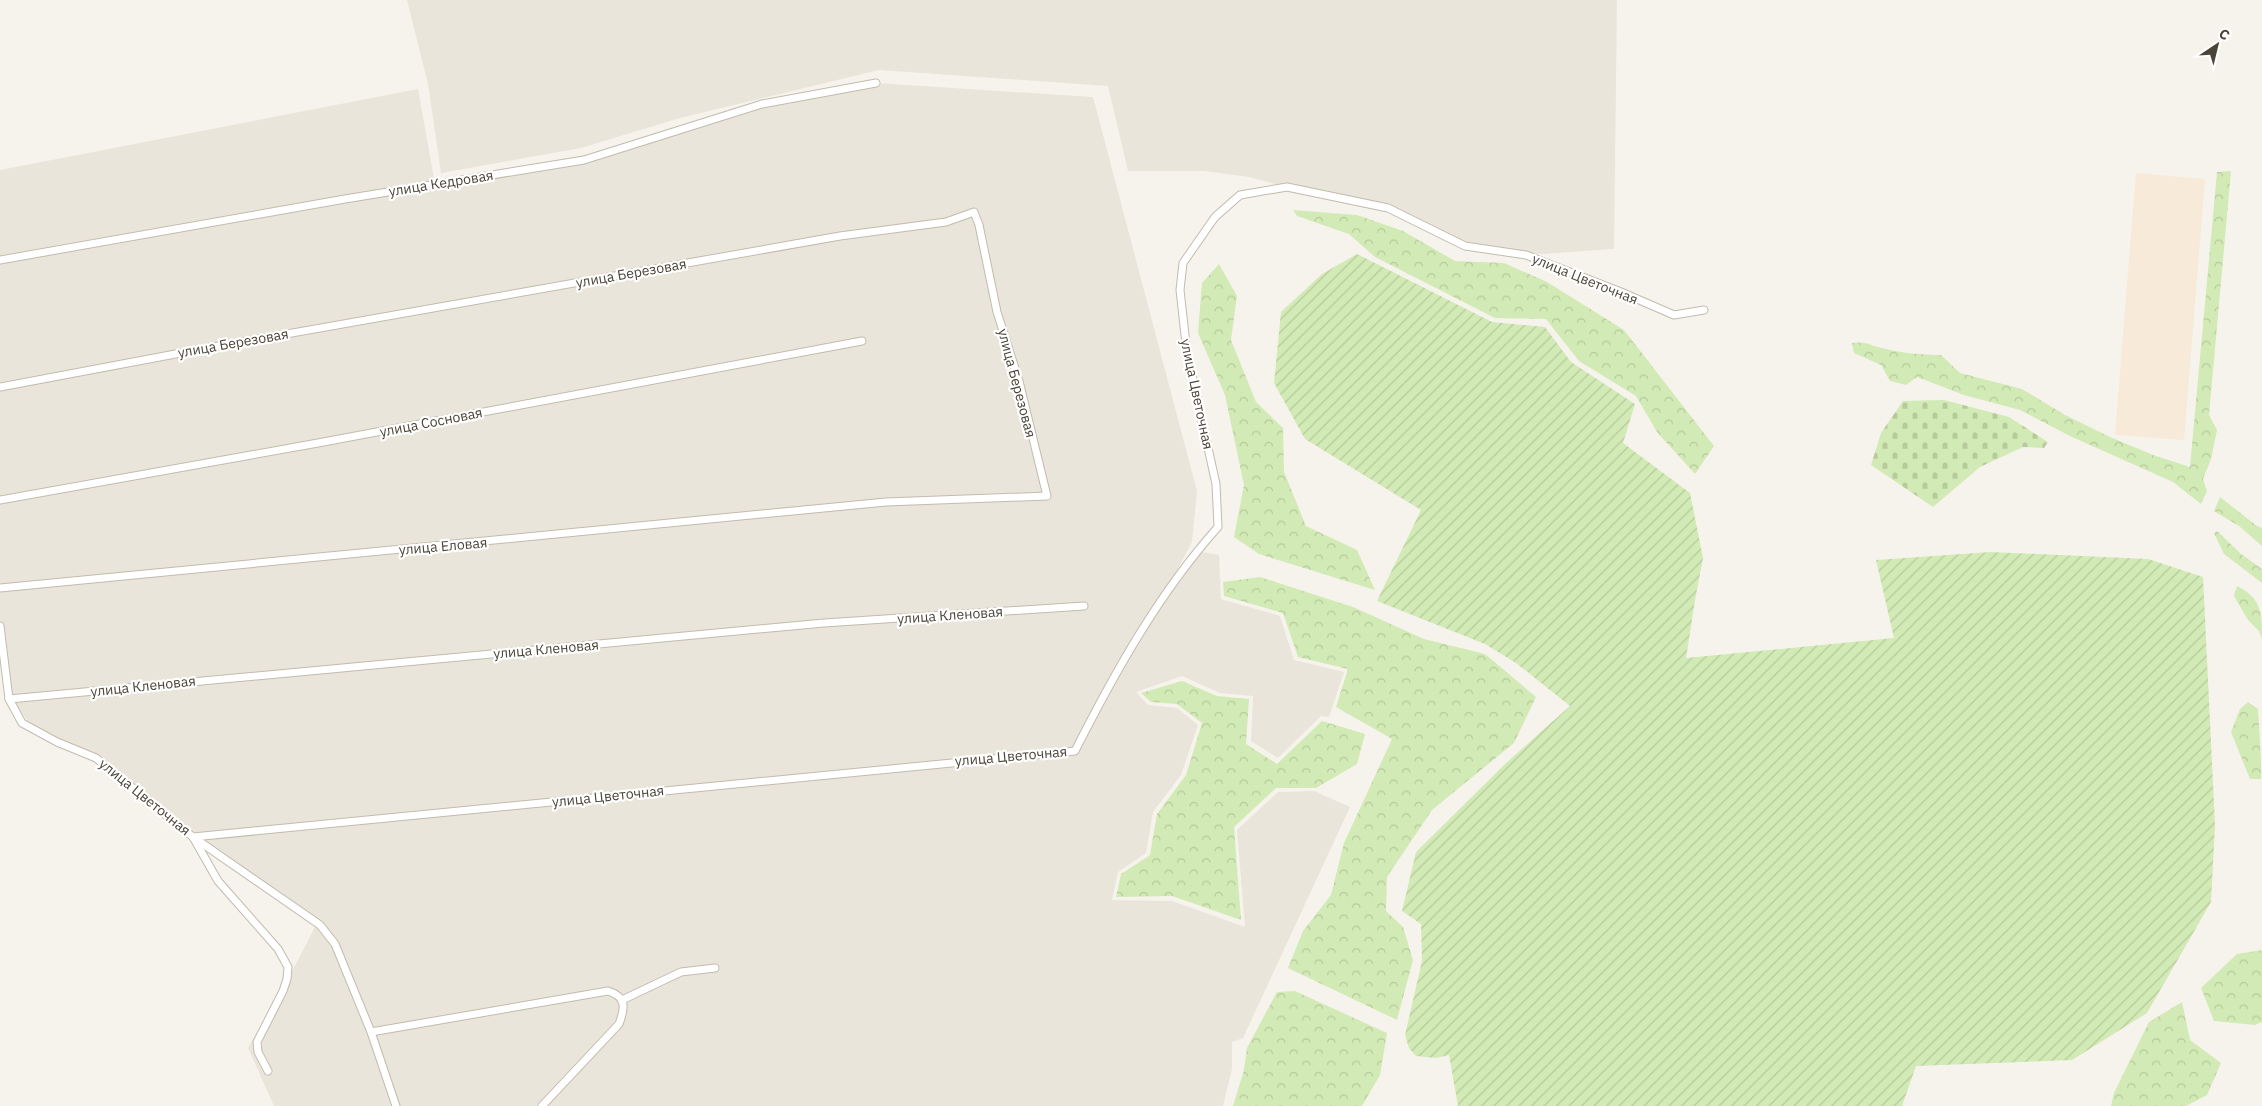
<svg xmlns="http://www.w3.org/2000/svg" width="2262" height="1106" viewBox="0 0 2262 1106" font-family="'IBM Plex Sans',sans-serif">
  <defs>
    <pattern id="forest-crowns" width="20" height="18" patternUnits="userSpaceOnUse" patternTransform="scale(1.25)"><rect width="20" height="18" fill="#d2eab5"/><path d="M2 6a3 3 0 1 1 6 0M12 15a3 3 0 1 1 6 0" fill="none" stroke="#b6ca9c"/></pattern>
    <pattern id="cemetery-stones" width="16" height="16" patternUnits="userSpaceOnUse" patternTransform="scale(1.25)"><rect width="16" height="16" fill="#d2eab5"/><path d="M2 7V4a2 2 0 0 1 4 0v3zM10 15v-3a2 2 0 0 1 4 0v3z" fill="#b6ca9c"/></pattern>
    <pattern id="garden-furrows" width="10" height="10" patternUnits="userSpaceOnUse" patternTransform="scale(1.25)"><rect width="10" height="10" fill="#d2eab5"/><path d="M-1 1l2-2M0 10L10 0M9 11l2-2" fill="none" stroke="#b6ca9c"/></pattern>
  </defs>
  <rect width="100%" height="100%" fill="#f6f3ec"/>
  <!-- residential -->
  <g fill="#eae5da">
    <polygon points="407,0 1617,0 1614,249 1526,255 1465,246 1388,208 1287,187 1249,177 1204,171 1128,171 1108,86 879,70 680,118 581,148 441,173 428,84"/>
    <polygon points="876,83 1093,97 1197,491 1192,542 1162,599 1197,551 1219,555 1221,599 1280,616 1294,660 1344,672 1329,717 1321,716 1278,758 1251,741 1253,696 1220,693 1182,676 1136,692 1148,705 1177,708 1198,725 1181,775 1153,812 1146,853 1118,872 1112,900 1172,901 1245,927 1237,830 1278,792 1314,791 1350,807 1243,1038 1232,1042 1232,1069 1223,1106 274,1106 248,1048 296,964 317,923 262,880 193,838 99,761 31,726 12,698 0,619 0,170 418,89 435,184 584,160 762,104"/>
  </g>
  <!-- commercial -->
  <polygon fill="#f7ead8" points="2136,173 2205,179 2184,440 2115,435"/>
  <!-- forest -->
  <g fill="url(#forest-crowns)">
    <path d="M2231,171L2209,415L2217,430L2211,459L2203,479L2207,491L2201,504L2173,482L2072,437L2020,410L1964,395L1917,377L1906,385L1890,381L1881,365L1854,353L1852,343C1867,341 1868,345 1882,348C1901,353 1922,355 1941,355L1960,373L2022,389L2065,415L2110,437L2153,455L2190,467L2217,172Z"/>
    <polygon points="1293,210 1357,215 1403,231 1455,261 1504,263 1547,282 1624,330 1714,446 1695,474 1657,432 1636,396 1579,361 1546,319 1495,318 1375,257 1349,234 1297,216"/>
    <polygon points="1219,264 1237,296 1231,340 1256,402 1283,428 1284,472 1306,526 1357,550 1375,590 1259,554 1234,537 1244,485 1225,395 1198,333 1202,283"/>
    <polygon points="2220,497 2257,526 2262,528 2262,546 2239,526 2214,511"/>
    <polygon points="2217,531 2241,554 2262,569 2262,583 2224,554 2214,533"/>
    <polygon points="1260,577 1353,607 1424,639 1485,654 1536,697 1514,743 1432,810 1387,877 1386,911 1403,927 1413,960 1397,1020 1288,968 1303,931 1331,895 1344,843 1392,739 1336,707 1348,669 1298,657 1283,613 1224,596 1223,582"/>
    <path d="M2237,586C2262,598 2262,614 2262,639L2259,631L2248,620L2234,596Z"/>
    <polygon points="1182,681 1217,696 1249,699 1246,744 1277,764 1322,721 1365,734 1357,764 1316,788 1276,788 1234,827 1241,920 1172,896 1116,897 1121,874 1150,855 1157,814 1186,775 1202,723 1177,704 1151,702 1141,693"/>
    <path d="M2248,702L2258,709C2259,727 2262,764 2261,779H2250L2231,732L2240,709Z"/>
    <polygon points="2262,950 2262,1022 2255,1025 2214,1021 2201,988 2237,954"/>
    <polygon points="1295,991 1387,1033 1380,1075 1362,1106 1233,1106 1244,1070 1247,1048 1277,992"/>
    <polygon points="2182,1002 2190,1040 2221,1063 2207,1095 2186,1106 2111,1106 2114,1093 2149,1022"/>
  </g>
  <!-- cemetery -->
  <polygon fill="url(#cemetery-stones)" points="1944,400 2009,417 2048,442 2044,448 2023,447 1980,467 1933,507 1871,465 1881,433 1903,401"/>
  <!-- garden -->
  <polygon fill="url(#garden-furrows)" points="1357,254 1492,322 1545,327 1571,362 1635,404 1623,443 1690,493 1703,558 1695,600 1686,658 1894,638 1876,560 1991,552 2148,559 2203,577 2215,825 2211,902 2147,1013 2072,1060 1916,1066 1902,1106 1458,1106 1449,1055 1436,1058 1416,1056 1409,1048 1405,1035 1422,961 1421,924 1402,911 1416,852 1505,764 1570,706 1516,663 1485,644 1377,601 1421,510 1305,439 1274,383 1281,312 1322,274"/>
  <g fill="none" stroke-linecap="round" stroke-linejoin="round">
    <!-- street casing -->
    <g stroke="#c2bbae" stroke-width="9">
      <g id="street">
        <polyline points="0,260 345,199 584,160 762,104 876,83"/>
        <polyline points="0,387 202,349 840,236 946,222 974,212 979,225 997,312 1019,381 1047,496 886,502 0,588"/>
        <polyline points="0,500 318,443 862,341"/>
        <path d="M0,626L9,699L22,723L57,742L96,758L193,837L1075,751C1115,672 1159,593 1218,527L1216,484L1187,353L1180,290L1183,263L1215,217L1240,195L1287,187L1388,208L1465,246L1526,255L1621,292L1674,315L1704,310"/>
        <polyline points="9,699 824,623 1084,606"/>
        <polyline points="193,837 320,925 335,944 371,1032 396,1106"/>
        <polyline points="193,837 218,881 278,949 288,967 287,979 283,991 257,1042 258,1052 268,1071"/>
        <polyline points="622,1000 681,972 715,968"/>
        <path d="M371,1032L608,991C627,997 625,1008 619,1024L542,1106"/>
      </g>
    </g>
    <!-- street -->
    <use href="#street" stroke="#fff" stroke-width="7"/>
  </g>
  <g text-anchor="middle" stroke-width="4.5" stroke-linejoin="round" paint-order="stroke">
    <!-- street labels -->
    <g font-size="14" fill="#4b4439" stroke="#fff">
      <text transform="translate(441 183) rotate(-9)" y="5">улица Кедровая</text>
      <text transform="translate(631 273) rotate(-10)" y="5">улица Березовая</text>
      <text transform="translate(1585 279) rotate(22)" y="5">улица Цветочная</text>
      <text transform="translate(233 343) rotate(-10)" y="5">улица Березовая</text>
      <text transform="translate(1017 383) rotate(75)" y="5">улица Березовая</text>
      <text transform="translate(1197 394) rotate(78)" y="5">улица Цветочная</text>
      <text transform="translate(431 422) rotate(-11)" y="5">улица Сосновая</text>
      <text transform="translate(443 546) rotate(-5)" y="5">улица Еловая</text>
      <text transform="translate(950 615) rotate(-4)" y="5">улица Кленовая</text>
      <text transform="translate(546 649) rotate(-5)" y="5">улица Кленовая</text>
      <text transform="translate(143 686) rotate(-6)" y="5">улица Кленовая</text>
      <text transform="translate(1011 756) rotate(-5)" y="5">улица Цветочная</text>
      <text transform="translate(608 796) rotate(-6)" y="5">улица Цветочная</text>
      <text transform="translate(145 797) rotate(39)" y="5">улица Цветочная</text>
    </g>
  </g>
  <!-- north arrow -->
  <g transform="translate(2217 45) rotate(35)" stroke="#ffffff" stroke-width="4" paint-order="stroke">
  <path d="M0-4L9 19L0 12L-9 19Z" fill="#4b4439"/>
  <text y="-8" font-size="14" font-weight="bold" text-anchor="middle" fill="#4b4439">С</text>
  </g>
</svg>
